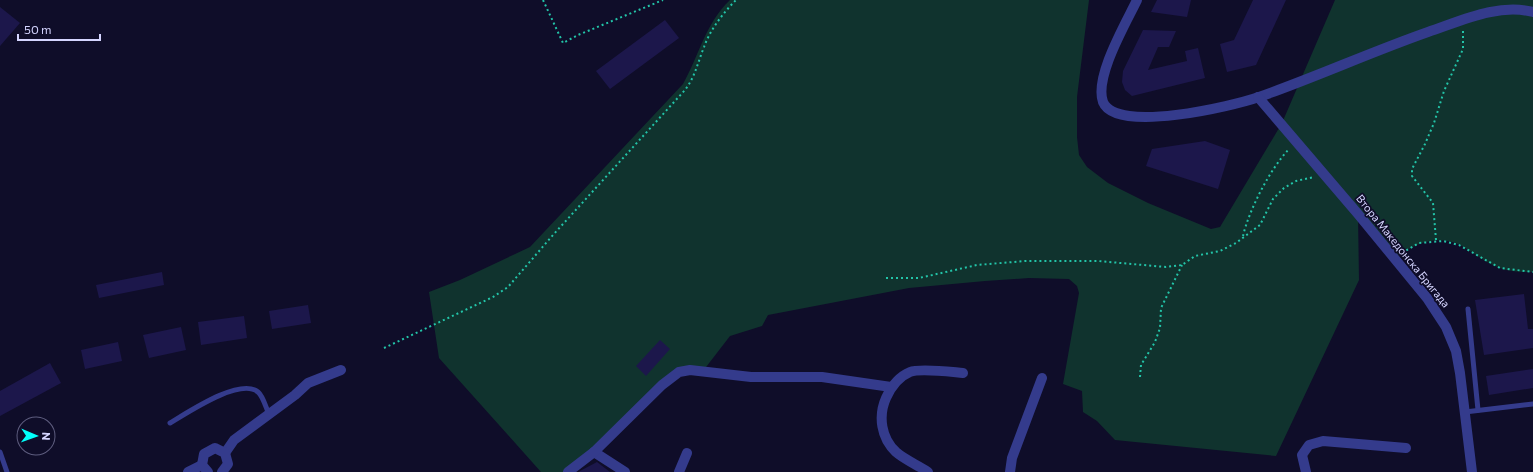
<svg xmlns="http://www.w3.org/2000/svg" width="1533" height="472" viewBox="0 0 1533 472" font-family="Commissioner,sans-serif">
  <rect width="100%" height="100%" fill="#0f0d29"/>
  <!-- green -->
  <path fill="#10332e" d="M730,0H1089L1077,97V137L1079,155L1087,167L1108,183L1148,203L1211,229L1220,227L1282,123L1335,0H1533V272C1522,272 1510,272 1500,268C1485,263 1473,252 1460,245C1436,234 1413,244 1394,259L1358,215L1359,280L1276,456L1115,440L1097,421L1083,412L1082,391L1063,384L1079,293L1077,286L1069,279L1029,278L985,281L909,288L768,315L762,326L730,336L703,371L685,370L568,472H541L439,358L429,292L460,280L530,247L683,84C699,56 705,24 730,0Z"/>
  <!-- building -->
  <g fill="#1c174b">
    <polygon points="1157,0 1191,0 1187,17 1151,12"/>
    <polygon points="1253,0 1286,0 1256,65 1227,72 1220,44 1234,40"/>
    <polygon points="0,7 20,23 0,46"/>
    <polygon points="665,20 679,38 610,89 596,71"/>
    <polygon points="1143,30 1176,31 1169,47 1158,47 1148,70 1187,61 1185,51 1198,48 1205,78 1132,96 1125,90 1122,82 1123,71"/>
    <polygon points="1205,141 1230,150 1218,189 1146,166 1152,149"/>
    <polygon points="162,272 164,285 99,298 96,285"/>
    <polygon points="1524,294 1528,329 1533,329 1533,348 1484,355 1475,300"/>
    <polygon points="308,305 311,323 272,329 269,311"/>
    <polygon points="244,316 247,338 201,345 198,322"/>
    <polygon points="181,327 186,350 149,358 143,335"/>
    <polygon points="660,340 670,349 646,376 636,366"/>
    <polygon points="118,342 122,361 85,369 81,350"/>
    <polygon points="50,363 61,383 0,416 0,391"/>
    <polygon points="1533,369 1533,388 1489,395 1486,376"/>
    <polygon points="597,462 610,472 579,472 580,471"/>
  </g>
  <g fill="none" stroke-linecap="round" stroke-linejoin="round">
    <!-- path -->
    <g stroke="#23c4a8" stroke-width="2" stroke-dasharray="2 3" stroke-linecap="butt">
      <polyline points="543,0 563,43 578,35 663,0"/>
      <path d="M1243,236C1249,210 1270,169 1289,149"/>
      <polyline points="1436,240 1433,203 1412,176 1412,169 1425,144 1434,123 1444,91 1463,49 1463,31"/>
      <polyline points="1402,253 1419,243 1443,241 1459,245 1500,268 1533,272"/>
      <polyline points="886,278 919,278 977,265 1025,261 1098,261 1166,267 1182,265 1195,256 1220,251 1236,243 1260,225 1273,199 1284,188 1296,181 1314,177"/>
      <path d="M384,348L493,297L508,287L553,235L685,90C695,77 698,62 704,47C710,30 723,13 736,0"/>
      <polyline points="1140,377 1141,365 1155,342 1160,328 1161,308 1182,265"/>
    </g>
    <!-- service -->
    <g stroke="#343b8c" stroke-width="5">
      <polyline points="1468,309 1478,410"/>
      <polyline points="1465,412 1533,404"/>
      <path d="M170,423C187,413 240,377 258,392C263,396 266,408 269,414"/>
      <polyline points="0,452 7,472"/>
    </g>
    <!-- minor -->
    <g stroke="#343b8c" stroke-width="10">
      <path d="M1137,0C1126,23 1094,77 1103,102C1116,134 1233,106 1259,97C1316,77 1371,52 1428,32C1461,21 1498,3 1533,12"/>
      <polyline points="1258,97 1358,214 1427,298 1446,327 1456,351 1460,373 1472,472"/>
      <polyline points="594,452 625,472"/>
      <polyline points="225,453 234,440 295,395 308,383 341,370"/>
      <polyline points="188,472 202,465"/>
      <polyline points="208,472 202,465 204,454 215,448 225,453 228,464 222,472"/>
      <polyline points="568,472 594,452 662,385 679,372 690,370 751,377 822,377 891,387"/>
      <polyline points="679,472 687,453"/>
      <path d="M928,472C918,465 905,460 896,452C881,438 878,416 886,398C891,387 898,377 910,372C920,368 951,372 963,373"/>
      <polyline points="1010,472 1012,458 1042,378"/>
      <polyline points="1306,472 1302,455 1309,445 1323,441 1406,448"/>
    </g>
  </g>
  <g text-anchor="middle" stroke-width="3.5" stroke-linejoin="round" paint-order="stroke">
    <!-- street labels -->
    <g font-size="11" fill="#d5d5ff" stroke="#0f0d29">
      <text transform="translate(1403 251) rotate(51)" y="4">Втора Македонска Бригада</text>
    </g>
  </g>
  <!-- north arrow -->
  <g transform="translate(36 436) rotate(92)"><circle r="19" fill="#0f0d29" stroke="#5e5d7f"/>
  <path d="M0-3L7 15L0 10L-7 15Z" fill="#01fffb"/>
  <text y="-6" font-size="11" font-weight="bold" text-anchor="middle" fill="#d5d5ff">N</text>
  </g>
  <!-- scale -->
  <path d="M18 34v6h82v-6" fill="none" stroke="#d5d5ff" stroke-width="2"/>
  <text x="24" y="34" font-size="12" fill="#d5d5ff" stroke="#0f0d29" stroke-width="3" paint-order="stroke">50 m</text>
</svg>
